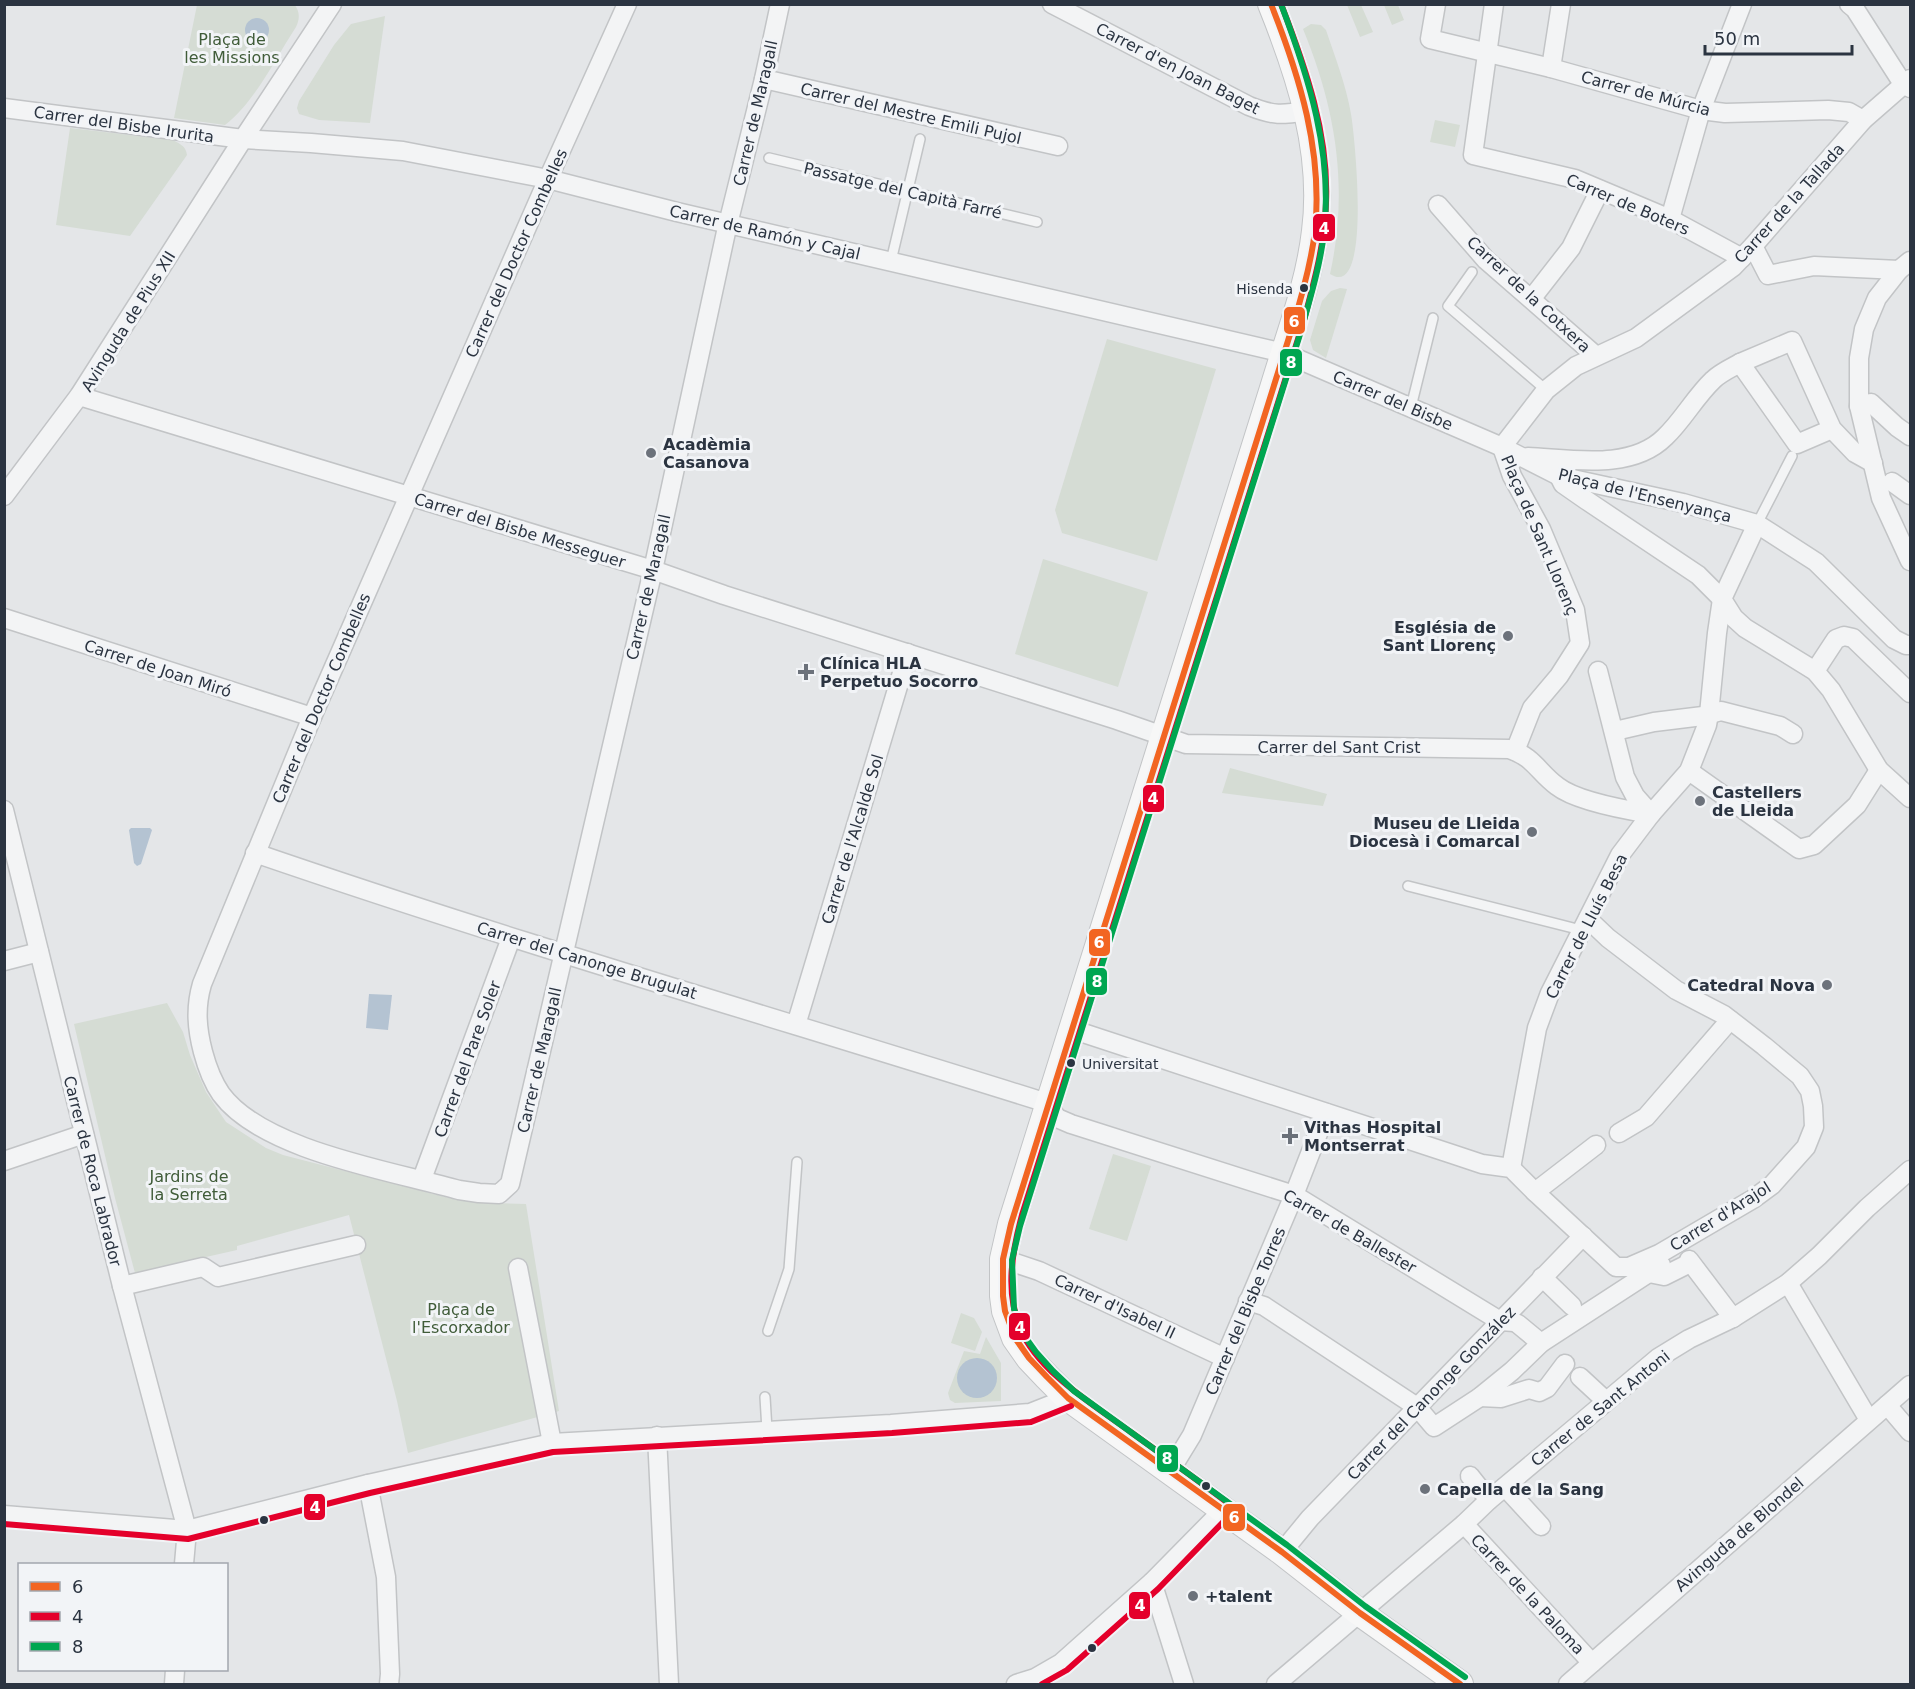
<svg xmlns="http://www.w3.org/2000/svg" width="1915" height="1689" viewBox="0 0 1915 1689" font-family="'DejaVu Sans',sans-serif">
  <rect width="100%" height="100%" fill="#e4e6e8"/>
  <!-- green -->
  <g fill="#d5dcd4">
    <path d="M294,4C300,11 300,19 296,27C275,59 255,102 225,125L174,118L197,5Z"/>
    <polygon points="1347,5 1361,5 1373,32 1360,37"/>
    <polygon points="1384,5 1398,5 1404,20 1392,25"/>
    <polygon points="385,16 370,123 319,120 299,114 297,108 299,101 334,45 351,24"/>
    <path d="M1311,24L1321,25L1326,30C1335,57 1346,85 1351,114C1354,130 1373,302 1330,274C1349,188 1336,109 1303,29Z"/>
    <polygon points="1435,120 1460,125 1455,147 1430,142"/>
    <path d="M70,128L173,140C180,144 186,146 187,155L130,236L56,225Z"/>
    <polygon points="1340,288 1347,289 1326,358 1313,350 1310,340 1322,301 1331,291"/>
    <polygon points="1107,339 1216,369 1157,561 1062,533 1055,510"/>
    <polygon points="1043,559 1148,592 1118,687 1015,654"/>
    <polygon points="1230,768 1327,794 1323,806 1222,793"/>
    <polygon points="167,1003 183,1032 190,1055 206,1092 226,1122 266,1148 283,1155 457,1200 495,1203 526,1204 559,1411 408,1453 397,1401 349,1215 237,1246 237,1250 135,1273 115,1198 74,1024"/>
    <polygon points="1113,1154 1151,1166 1127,1241 1089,1229"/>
    <polygon points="961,1313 974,1318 982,1332 975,1351 951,1343"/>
    <polygon points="986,1337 1001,1363 1001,1401 955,1403 950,1400 948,1393 964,1351 980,1354"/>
  </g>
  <!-- water -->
  <g fill="#b4c3d2">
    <circle cx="257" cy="30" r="12"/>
    <polygon points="131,828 150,828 152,830 141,864 137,866 134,863 129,830"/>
    <polygon points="369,994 392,995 388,1030 366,1028"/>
    <circle cx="977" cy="1378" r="20"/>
  </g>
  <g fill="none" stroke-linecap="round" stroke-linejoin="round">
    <!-- lane casing -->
    <g stroke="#c2c4c6" stroke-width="12">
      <g id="lane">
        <polyline points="769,158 1037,222"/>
        <polyline points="891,261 920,139"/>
        <polyline points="1472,272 1448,306 1546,390"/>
        <polyline points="1411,407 1433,318"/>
        <polyline points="1757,524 1792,456"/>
        <polyline points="1408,886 1581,930"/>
        <polyline points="768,1331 789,1269 797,1162"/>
        <polyline points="765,1397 767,1430"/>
      </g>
    </g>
    <!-- street casing -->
    <g stroke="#c2c4c6" stroke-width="21">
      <g id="street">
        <path d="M627,4L548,179L312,717L202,984C195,1008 197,1029 203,1052C207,1067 212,1081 221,1094C263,1151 393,1171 459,1190L479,1193L499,1194L510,1184L653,570L726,232L764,79L780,4"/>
        <path d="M1052,4L1249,106C1274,116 1281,115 1308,111"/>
        <polyline points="1436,4 1430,39 1551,68 1701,110 1725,113 1828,110 1849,112 1863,120"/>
        <polyline points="1494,4 1473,155 1575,179 1670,219 1742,258"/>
        <polyline points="1849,4 1855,9 1903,84 1910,88"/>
        <polyline points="1551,68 1561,4"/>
        <polyline points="764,79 1058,146"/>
        <polyline points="4,108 243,139 311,143 403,151 548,179 677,212 1284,353 1502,447 1559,476 1683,503 1757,524 1816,562 1894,639 1906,645 1910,645"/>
        <polyline points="1438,205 1486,260 1596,356"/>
        <polyline points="1670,219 1701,110 1742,4"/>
        <polyline points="1753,246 1768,275 1814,266 1899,270"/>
        <polyline points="1910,261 1899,270 1877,298 1864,329 1859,358 1859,406 1881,498 1910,561"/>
        <polyline points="1532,298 1571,248 1600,190"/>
        <path d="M79,396L653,570L724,595L1117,720L1186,744L1509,749C1534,757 1538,772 1557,786C1576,801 1626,810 1651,814"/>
        <polyline points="1859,406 1871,403 1897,427 1910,436"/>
        <polyline points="1832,429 1797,444 1740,363 1792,341 1832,429 1855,453 1873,463"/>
        <polyline points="1502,447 1546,390 1576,366 1636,338 1733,267 1753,246 1863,120 1910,79"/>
        <polyline points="1502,447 1512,476 1541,529 1575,610 1580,643 1559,676 1532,708 1515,751"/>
        <path d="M1528,457C1571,459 1631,471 1665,437C1683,420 1695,397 1713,380C1720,373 1731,368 1740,363"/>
        <polyline points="1559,476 1563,484 1586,500 1698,575 1722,599 1734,618 1745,628 1815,671 1831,690 1879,770 1910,798"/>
        <polyline points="1892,482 1910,495"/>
        <polyline points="4,496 79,396 243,139 332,4"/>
        <polyline points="4,618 312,717"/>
        <polyline points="1598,671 1625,777 1635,796 1651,814"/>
        <polyline points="1815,671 1836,639 1844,636 1853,638 1910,693"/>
        <polyline points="1615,731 1654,722 1703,716 1721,711 1780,726 1793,734"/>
        <polyline points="1689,771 1799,849 1814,845 1857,805 1879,770"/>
        <polyline points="4,810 122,1286 187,1530 184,1564"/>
        <path d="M255,853C517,943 783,1020 1047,1103L1057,1118L1071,1124L1294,1195L1500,1321L1514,1322"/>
        <polyline points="4,961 39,952"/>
        <polyline points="796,1025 908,653"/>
        <polyline points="1071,1029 1452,1154 1482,1164 1511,1168 1535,1192 1616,1267 1629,1267 1659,1254 1753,1199 1772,1185 1806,1147 1814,1127 1813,1106 1810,1091 1800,1076 1764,1046 1724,1015 1676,990 1608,938 1588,919"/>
        <polyline points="1619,1133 1646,1117 1730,1020"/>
        <polyline points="4,1161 84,1134"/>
        <polyline points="1511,1168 1537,1028 1550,993 1620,855 1651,814 1689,771 1707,725 1709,714 1717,633 1722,599 1757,524"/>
        <polyline points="422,1179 511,938"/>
        <polyline points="1535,1192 1596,1145"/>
        <polyline points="1003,1259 1039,1271 1225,1358"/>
        <polyline points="1689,1260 1733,1318"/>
        <polyline points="518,1268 552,1443"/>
        <polyline points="1649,1273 1664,1276 1690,1263"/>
        <polyline points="1542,1277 1572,1306"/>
        <polyline points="1788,1283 1869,1420"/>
        <polyline points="122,1286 203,1267 218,1277 356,1245"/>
        <polyline points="1248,1301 1264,1306 1417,1407 1434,1427 1480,1397 1512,1371 1541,1343 1661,1265"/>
        <polyline points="1518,1324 1541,1343"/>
        <polyline points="1580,1377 1606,1401"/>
        <polyline points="1480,1397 1501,1398 1529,1389 1539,1392 1547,1388 1565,1364"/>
        <polyline points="1887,1405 1910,1432"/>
        <polyline points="657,1436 669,1684"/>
        <polyline points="1170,1471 1192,1435 1294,1195 1326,1113"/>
        <polyline points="1470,1476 1489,1500"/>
        <polyline points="368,1484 386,1577 390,1674 389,1684"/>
        <polyline points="1505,1487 1541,1526"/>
        <polyline points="4,1515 187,1530 368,1484 552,1443 891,1424 1030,1413 1068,1398"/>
        <polyline points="1464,1524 1592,1663"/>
        <polyline points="1282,1552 1310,1518 1583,1236"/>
        <polyline points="1152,1582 1184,1684"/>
        <polyline points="174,1684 175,1670"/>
        <polyline points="1016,1684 1035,1678 1061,1663 1152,1582 1223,1510"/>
        <polyline points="1276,1684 1464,1524 1489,1500 1658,1358 1689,1339 1733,1318 1788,1283 1819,1256 1867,1208 1910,1170"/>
        <polyline points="1568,1684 1910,1385"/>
      </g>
    </g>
    <!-- secondary casing -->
    <g stroke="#c2c4c6" stroke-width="28">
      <path id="secondary" d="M1271,4C1300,76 1325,153 1315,231C1309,284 1289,335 1274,385L1011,1224L1003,1259V1296L1005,1311L1015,1338L1029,1358L1047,1377L1068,1398L1282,1552L1360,1613L1460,1684"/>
    </g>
    <!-- lane -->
    <use href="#lane" stroke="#f3f4f5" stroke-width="9"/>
    <!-- street -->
    <use href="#street" stroke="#f3f4f5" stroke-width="18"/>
    <!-- secondary -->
    <use href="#secondary" stroke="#f7f7f7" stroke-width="26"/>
    <!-- bus-1 casing -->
    <g stroke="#f2f4f7" stroke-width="10">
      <path id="bus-1" d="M1271,4C1300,77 1323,152 1315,231C1311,264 1302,296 1292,328L1011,1224L1003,1259V1296L1005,1311L1015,1338L1029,1358L1047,1377L1068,1398L1282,1552L1360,1613L1460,1684"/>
    </g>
    <!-- bus-2 casing -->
    <g stroke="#f2f4f7" stroke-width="10">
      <g id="bus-2">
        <path d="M1228,1503C1196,1479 1164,1456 1132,1433C1094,1405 1038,1372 1020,1328C1005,1291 1012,1252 1022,1215L1304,320C1314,282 1325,243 1326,203C1329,135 1306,68 1281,4"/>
        <polyline points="4,1524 188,1539 370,1493 553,1452 892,1433 1031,1422 1071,1406"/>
        <polyline points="1042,1684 1067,1670 1158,1589 1229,1516"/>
      </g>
    </g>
    <!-- bus-3 casing -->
    <g stroke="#f2f4f7" stroke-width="10">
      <path id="bus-3" d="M1281,4C1309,78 1333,153 1324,233C1320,266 1310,299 1301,331L1020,1226L1012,1260L1014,1309L1023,1334L1036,1352L1053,1371L1074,1391L1287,1545L1365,1606L1465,1677"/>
    </g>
    <!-- bus-1 -->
    <use href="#bus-1" stroke="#f26522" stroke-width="6"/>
    <!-- bus-2 -->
    <use href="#bus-2" stroke="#e4002b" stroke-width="6"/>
    <!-- bus-3 -->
    <use href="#bus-3" stroke="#00a651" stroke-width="6"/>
  </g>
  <!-- markers -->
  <g fill="#2b3441" stroke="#f2f4f7" stroke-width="2">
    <circle cx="1304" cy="288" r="5"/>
    <circle cx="1071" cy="1063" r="5"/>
    <circle cx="1206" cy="1486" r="5"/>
    <circle cx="264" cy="1520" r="5"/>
    <circle cx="1092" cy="1648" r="5"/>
  </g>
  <g fill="#6c727b" stroke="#f2f4f7" stroke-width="2">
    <circle cx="651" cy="453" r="6"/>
    <circle cx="1508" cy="636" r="6"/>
    <path d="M803 663h6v6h6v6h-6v6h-6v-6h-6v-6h6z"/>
    <circle cx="1700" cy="801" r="6"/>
    <circle cx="1532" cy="832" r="6"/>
    <circle cx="1827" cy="985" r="6"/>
    <path d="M1287 1127h6v6h6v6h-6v6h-6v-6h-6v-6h6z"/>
    <circle cx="1425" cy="1489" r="6"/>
    <circle cx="1193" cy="1596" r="6"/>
  </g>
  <g text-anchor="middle" stroke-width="6" stroke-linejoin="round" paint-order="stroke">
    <!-- bus labels -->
    <g font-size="14" fill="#2b3441" stroke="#f2f4f7" text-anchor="end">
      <text x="1293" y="294">Hisenda</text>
      <text x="1082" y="1069" text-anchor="start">Universitat</text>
    </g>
    <!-- park labels -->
    <g font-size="16" fill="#405c39" stroke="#f2f4f7">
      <text x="232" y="45">Plaça de<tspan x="232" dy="18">les Missions</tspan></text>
      <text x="189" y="1182">Jardins de<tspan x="189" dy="18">la Serreta</tspan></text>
      <text x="461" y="1315">Plaça de<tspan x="461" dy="18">l'Escorxador</tspan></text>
    </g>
    <!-- street labels -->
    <g font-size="16" fill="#2b3441" stroke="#f2f4f7">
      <text transform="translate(1178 68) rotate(27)" y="6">Carrer d'en Joan Baget</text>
      <text transform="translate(1646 93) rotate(15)" y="6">Carrer de Múrcia</text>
      <text transform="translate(755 113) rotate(-77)" y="6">Carrer de Maragall</text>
      <text transform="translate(911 113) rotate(13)" y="6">Carrer del Mestre Emili Pujol</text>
      <text transform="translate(124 124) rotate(8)" y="6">Carrer del Bisbe Irurita</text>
      <text transform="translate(903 190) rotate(13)" y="6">Passatge del Capità Farré</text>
      <text transform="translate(1789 203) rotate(-48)" y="6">Carrer de la Tallada</text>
      <text transform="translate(1628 204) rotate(23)" y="6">Carrer de Boters</text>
      <text transform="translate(765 232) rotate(13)" y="6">Carrer de Ramón y Cajal</text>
      <text transform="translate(516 253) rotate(-66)" y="6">Carrer del Doctor Combelles</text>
      <text transform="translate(1529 294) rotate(43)" y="6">Carrer de la Cotxera</text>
      <text transform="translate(128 321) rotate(-58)" y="6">Avinguda de Pius XII</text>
      <text transform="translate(1393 400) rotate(23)" y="6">Carrer del Bisbe</text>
      <text transform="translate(1645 495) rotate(14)" y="6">Plaça de l'Ensenyança</text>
      <text transform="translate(520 530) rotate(17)" y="6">Carrer del Bisbe Messeguer</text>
      <text transform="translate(1540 535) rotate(67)" y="6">Plaça de Sant Llorenç</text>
      <text transform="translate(648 587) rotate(-77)" y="6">Carrer de Maragall</text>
      <text transform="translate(158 668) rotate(18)" y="6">Carrer de Joan Miró</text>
      <text transform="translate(321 698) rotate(-67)" y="6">Carrer del Doctor Combelles</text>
      <text x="1339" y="753">Carrer del Sant Crist</text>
      <text transform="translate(852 839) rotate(-73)" y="6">Carrer de l'Alcalde Sol</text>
      <text transform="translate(1586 926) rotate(-63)" y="6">Carrer de Lluís Besa</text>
      <text transform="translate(587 960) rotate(17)" y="6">Carrer del Canonge Brugulat</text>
      <text transform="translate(467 1059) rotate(-70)" y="6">Carrer del Pare Soler</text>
      <text transform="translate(539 1060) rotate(-77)" y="6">Carrer de Maragall</text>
      <text transform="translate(93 1171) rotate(76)" y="6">Carrer de Roca Labrador</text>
      <text transform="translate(1720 1216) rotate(-32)" y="6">Carrer d'Arajol</text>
      <text transform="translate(1350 1231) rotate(30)" y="6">Carrer de Ballester</text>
      <text transform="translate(1115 1306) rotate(25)" y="6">Carrer d'Isabel II</text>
      <text transform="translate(1245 1311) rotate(-67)" y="6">Carrer del Bisbe Torres</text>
      <text transform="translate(1431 1393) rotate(-46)" y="6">Carrer del Canonge González</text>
      <text transform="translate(1600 1408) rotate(-39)" y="6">Carrer de Sant Antoni</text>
      <text transform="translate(1739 1534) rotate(-41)" y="6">Avinguda de Blondel</text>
      <text transform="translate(1528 1594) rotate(47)" y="6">Carrer de la Paloma</text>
    </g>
    <!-- poi labels -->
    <g font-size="16" font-weight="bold" fill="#2b3441" stroke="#f2f4f7" text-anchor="start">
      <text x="663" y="450">Acadèmia<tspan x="663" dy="18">Casanova</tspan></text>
      <text x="1496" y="633" text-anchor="end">Església de<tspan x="1496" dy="18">Sant Llorenç</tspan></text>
      <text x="820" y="669">Clínica HLA<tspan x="820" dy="18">Perpetuo Socorro</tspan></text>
      <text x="1712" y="798">Castellers<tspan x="1712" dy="18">de Lleida</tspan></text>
      <text x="1520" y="829" text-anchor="end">Museu de Lleida<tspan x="1520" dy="18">Diocesà i Comarcal</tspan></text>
      <text x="1815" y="991" text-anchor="end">Catedral Nova</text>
      <text x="1304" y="1133">Vithas Hospital<tspan x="1304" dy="18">Montserrat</tspan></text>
      <text x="1437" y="1495">Capella de la Sang</text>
      <text x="1205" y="1602">+talent</text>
    </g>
  </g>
  <g stroke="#f2f4f7" stroke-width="2">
    <rect x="1312" y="213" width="24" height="29" rx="6" fill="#e4002b"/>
    <rect x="1283" y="306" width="23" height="29" rx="6" fill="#f26522"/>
    <rect x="1279" y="348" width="24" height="29" rx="6" fill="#00a651"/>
    <rect x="1142" y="784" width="23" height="29" rx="6" fill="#e4002b"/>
    <rect x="1088" y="928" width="23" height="29" rx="6" fill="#f26522"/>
    <rect x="1085" y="967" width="23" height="29" rx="6" fill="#00a651"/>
    <rect x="1008" y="1312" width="23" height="29" rx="6" fill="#e4002b"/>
    <rect x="1156" y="1444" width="23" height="29" rx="6" fill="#00a651"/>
    <rect x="303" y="1493" width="23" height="28" rx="6" fill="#e4002b"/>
    <rect x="1222" y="1503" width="24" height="29" rx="6" fill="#f26522"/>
    <rect x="1128" y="1591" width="23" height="29" rx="6" fill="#e4002b"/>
  </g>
  <g font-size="16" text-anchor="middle" font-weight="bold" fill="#fff">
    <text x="1324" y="234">4</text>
    <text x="1294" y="327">6</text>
    <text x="1291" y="368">8</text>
    <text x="1153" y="804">4</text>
    <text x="1099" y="948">6</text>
    <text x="1097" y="987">8</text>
    <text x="1020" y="1333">4</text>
    <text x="1167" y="1464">8</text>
    <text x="315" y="1513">4</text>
    <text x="1234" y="1523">6</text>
    <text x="1140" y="1611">4</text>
  </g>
  <!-- border -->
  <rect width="1915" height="1689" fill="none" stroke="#2b3441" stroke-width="12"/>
  <!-- legend -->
  <rect x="18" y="1563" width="210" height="108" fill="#f2f4f7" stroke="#a2a7ae" stroke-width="1.5"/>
  <rect x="30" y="1582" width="30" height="9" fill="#f26522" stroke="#a2a7ae" stroke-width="1.5"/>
  <text x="72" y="1593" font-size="18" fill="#2b3441">6</text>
  <rect x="30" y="1612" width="30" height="9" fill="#e4002b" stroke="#a2a7ae" stroke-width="1.5"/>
  <text x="72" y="1623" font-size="18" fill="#2b3441">4</text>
  <rect x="30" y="1642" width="30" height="9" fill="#00a651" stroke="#a2a7ae" stroke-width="1.5"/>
  <text x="72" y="1653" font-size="18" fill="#2b3441">8</text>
  <!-- scale -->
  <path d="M1705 45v9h147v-9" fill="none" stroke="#2b3441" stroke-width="3"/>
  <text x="1714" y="45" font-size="18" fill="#2b3441" stroke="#f2f4f7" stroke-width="4.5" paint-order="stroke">50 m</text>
</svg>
